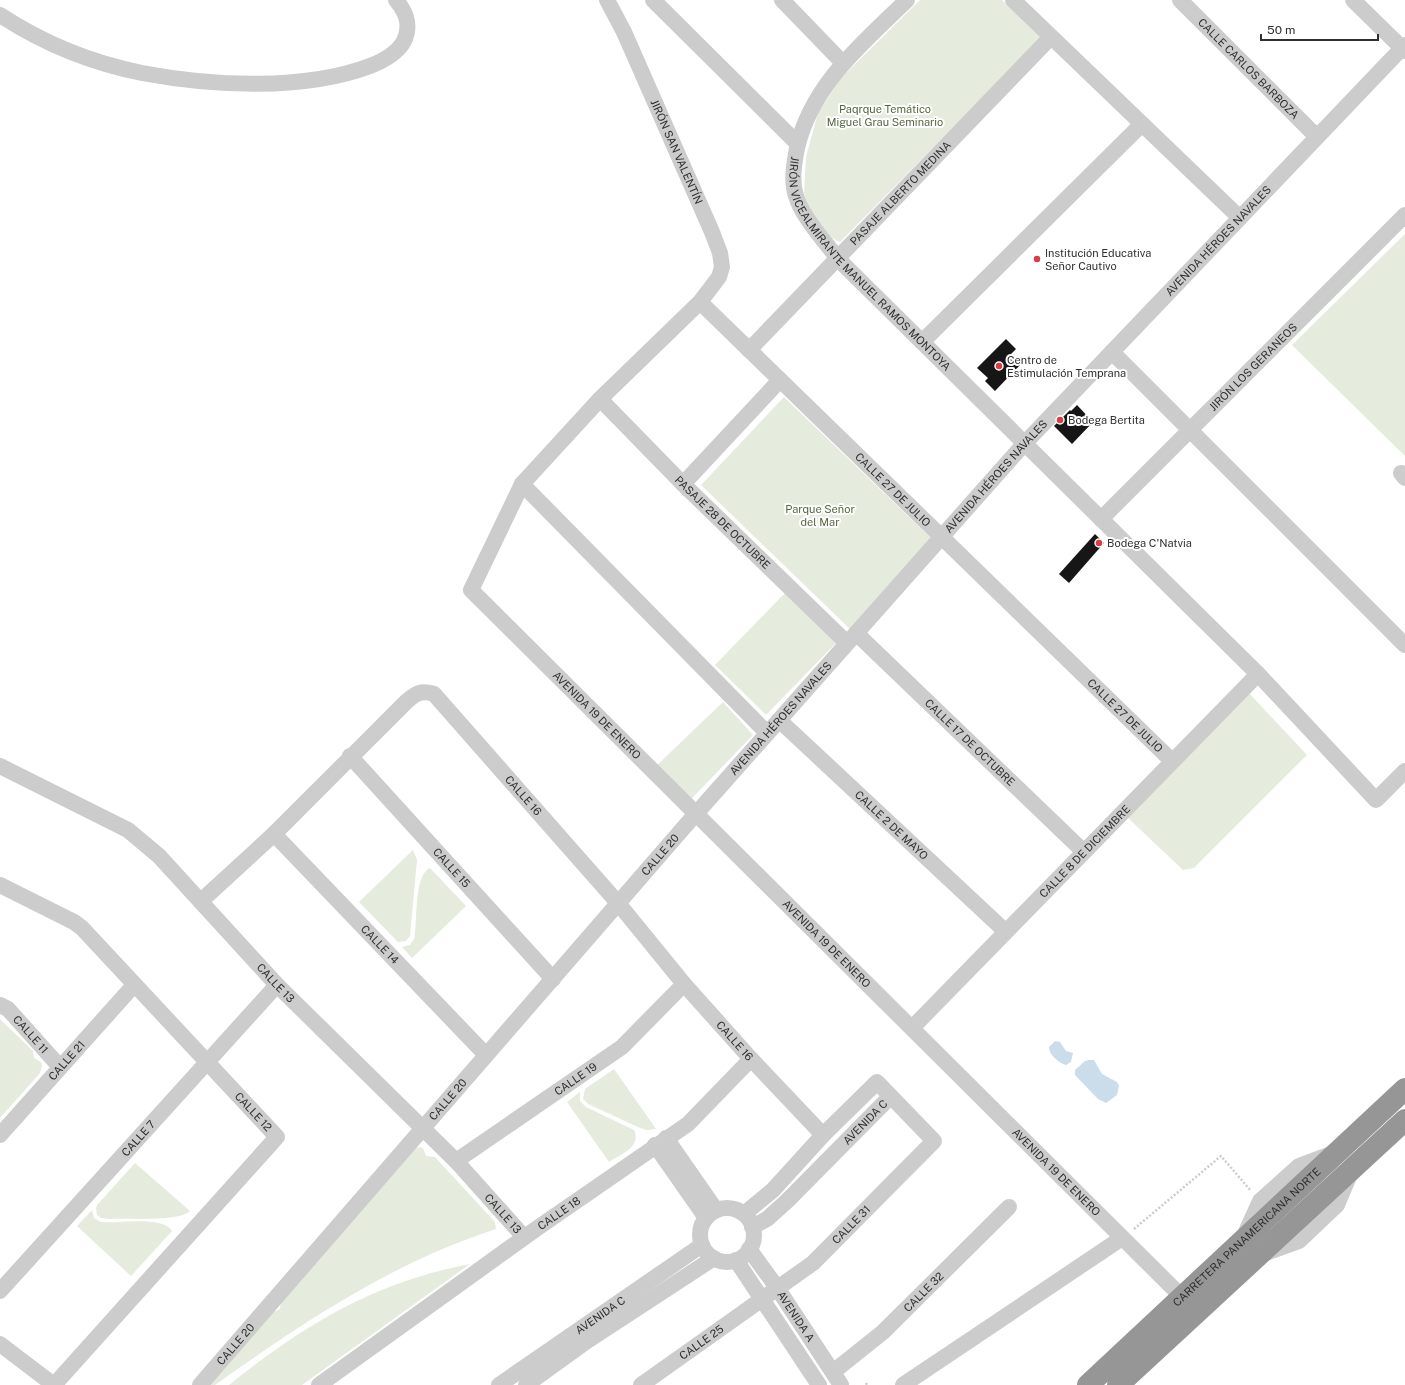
<svg xmlns="http://www.w3.org/2000/svg" width="1405" height="1385" viewBox="0 0 1405 1385" font-family="'Public Sans',sans-serif">
  <rect width="100%" height="100%" fill="#fff"/>
  <!-- green -->
  <g fill="#e5ebdd">
    <polygon points="920,0 1002,0 1041,38 840,242 832,238 808,208 804,193 806,157 818,113 840,79"/>
    <polygon points="1405,234 1405,456 1292,345"/>
    <polygon points="784,397 936,543 852,631 701,485"/>
    <polygon points="785,593 836,643 766,715 715,665"/>
    <polygon points="1248,692 1307,755 1194,868 1183,870 1126,816"/>
    <polygon points="723,702 753,735 691,799 651,771"/>
    <polygon points="413,850 417,860 410,936 406,941 398,942 359,902"/>
    <path d="M430,868L466,906L412,958L402,947L410,945L414,939C418,924 413,875 430,868Z"/>
    <polygon points="0,1019 33,1051 34,1058 41,1062 42,1066 40,1073 0,1118"/>
    <polygon points="614,1069 656,1129 647,1130 640,1128 588,1104 583,1099 585,1089"/>
    <path d="M580,1092V1101L586,1107L634,1130C642,1147 621,1154 609,1162L567,1102Z"/>
    <path d="M419,1147L423,1148L426,1156L435,1157L495,1222L496,1229C393,1262 302,1323 215,1385H206L271,1313L280,1309L281,1300L415,1149Z"/>
    <path d="M135,1163L190,1211C180,1222 126,1218 110,1219L101,1218L97,1215L96,1208L98,1204Z"/>
    <path d="M92,1210L94,1218L101,1222C118,1224 163,1215 172,1231L131,1276L77,1226Z"/>
    <path d="M470,1264L302,1385H229C305,1324 373,1283 470,1264Z"/>
  </g>
  <!-- water -->
  <g fill="#cbddea">
    <path d="M1055,1041L1060,1042L1066,1051L1073,1053L1071,1062L1066,1065C1059,1063 1049,1055 1049,1047Z"/>
    <polygon points="1089,1060 1094,1060 1102,1074 1117,1082 1119,1086 1117,1095 1106,1103 1098,1099 1075,1075 1075,1070 1085,1061"/>
  </g>
  <!-- building -->
  <g fill="#161616">
    <polygon points="1006,339 1016,349 1011,354 1021,364 995,391 985,381 988,378 977,368"/>
    <polygon points="1077,405 1093,422 1072,444 1054,426 1070,410 1071,411"/>
    <polygon points="1095,534 1104,543 1069,583 1059,574"/>
  </g>
  <g fill="none" stroke-linecap="round" stroke-linejoin="round">
    <!-- path -->
    <g stroke="#ccc" stroke-width="2.5" stroke-dasharray="2 2" stroke-linecap="butt">
      <polyline points="1134,1229 1221,1156 1251,1191"/>
      <polyline points="866,1383 867,1385"/>
    </g>
    <!-- minor -->
    <g stroke="#ccc" stroke-width="16">
      <path id="s1" d="M607,0L624,32L712,232L720,253L722,267L719,277L700,302L600,399L522,484L471,590L1182,1297"/>
      <polyline points="653,0 798,144"/>
      <polyline points="782,0 842,62"/>
      <path id="s2" d="M907,0C862,44 812,84 797,148C794,164 791,181 796,196C802,217 825,241 838,259L1258,674L1376,800L1405,771"/>
      <polyline points="1013,0 1240,218"/>
      <path id="s3" d="M1180,0L1317,137"/>
      <polyline points="1353,0 1405,51"/>
      <path d="M0,15C44,44 92,63 142,73C211,86 304,91 370,66C383,61 397,54 404,41C411,26 407,13 396,0"/>
      <path id="s4" d="M700,302L1172,761"/>
      <polyline points="922,342 1142,124"/>
      <path id="s5" d="M749,350L1051,37"/>
      <polyline points="1112,352 1405,645"/>
      <path id="s6" d="M600,399L683,484L847,643"/>
      <polyline points="1401,473 1405,478"/>
      <polyline points="522,484 767,733"/>
      <polyline points="683,484 780,380"/>
      <path id="s7" d="M1101,519L1405,215"/>
      <path id="s8" d="M856,633L1083,851"/>
      <path id="s9" d="M779,720L1005,931"/>
      <path id="s10" d="M350,756L553,979"/>
      <path id="s11" d="M0,766L128,830L159,856L277,985L456,1161L524,1237"/>
      <path id="s12" d="M274,834L486,1055"/>
      <path id="s13" d="M0,885L74,922L82,928L277,1137L54,1385"/>
      <path id="s14" d="M201,901L274,834L406,702C416,693 421,690 434,694L618,903L684,984L751,1059L823,1135"/>
      <path id="s15" d="M0,1005L8,1009L60,1067"/>
      <path id="s16" d="M912,1028L1258,674"/>
      <path id="s17" d="M0,1135L134,985"/>
      <polyline points="666,1138 716,1210"/>
      <polyline points="655,1145 706,1218"/>
      <path id="s18" d="M456,1161L622,1047L684,984"/>
      <circle cx="727" cy="1235" r="27"/>
      <path id="s19" d="M752,1227L767,1219L787,1201L890,1097"/>
      <polyline points="1245,1234 1260,1201 1299,1166 1331,1154"/>
      <path id="s20" d="M749,1249L778,1289L841,1385"/>
      <polyline points="1263,1254 1299,1241 1337,1205 1351,1172"/>
      <polyline points="736,1260 819,1385"/>
      <path id="s21" d="M0,1291L277,985"/>
      <polyline points="0,1344 54,1385"/>
      <path id="s22" d="M833,1372L883,1332L1009,1207"/>
      <path id="s23" d="M200,1385L686,825L1024,444L1405,45"/>
      <path id="s24" d="M319,1385L536,1229L688,1124L751,1059"/>
      <path id="s25" d="M499,1385L702,1245"/>
      <polyline points="526,1385 587,1341 714,1258"/>
      <path id="s26" d="M641,1385L813,1263L934,1141L877,1082L823,1135L773,1190L744,1214"/>
      <polyline points="903,1385 1122,1238"/>
    </g>
    <!-- highway -->
    <g stroke="#969696" stroke-width="22">
      <path id="s27" d="M1088,1385L1405,1089"/>
      <polyline points="1118,1385 1405,1120"/>
    </g>
  </g>
  <!-- markers -->
  <g fill="#db3c46" stroke="#fff" stroke-width="1.5">
    <circle cx="1037" cy="259" r="4"/>
    <circle cx="999" cy="366" r="4"/>
    <circle cx="1060" cy="420" r="4"/>
    <circle cx="1099" cy="543" r="4"/>
  </g>
  <g text-anchor="middle" stroke-width="4" stroke-linejoin="round" paint-order="stroke">
    <!-- street labels -->
    <g font-size="11" fill="#2f2f2f" stroke="#fff">
      <text dy="4" stroke="none"><textPath href="#s3" startOffset="97">CALLE CARLOS BARBOZA</textPath></text>
      <text dy="4" stroke="none"><textPath href="#s1" startOffset="167">JIRÓN SAN VALENTÍN</textPath></text>
      <text dy="4" stroke="none"><textPath href="#s5" startOffset="218">PASAJE ALBERTO MEDINA</textPath></text>
      <text dy="4" stroke="none"><textPath href="#s23" startOffset="1532">AVENIDA HÉROES NAVALES</textPath></text>
      <text dy="4" stroke="none"><textPath href="#s2" startOffset="332">JIRÓN VICEALMIRANTE MANUEL RAMOS MONTOYA</textPath></text>
      <text dy="4" stroke="none"><textPath href="#s7" startOffset="215">JIRÓN LOS GERANEOS</textPath></text>
      <text dy="4" stroke="none"><textPath href="#s23" startOffset="1208">AVENIDA HÉROES NAVALES</textPath></text>
      <text dy="4" stroke="none"><textPath href="#s4" startOffset="269">CALLE 27 DE JULIO</textPath></text>
      <text dy="4" stroke="none"><textPath href="#s6" startOffset="174">PASAJE 28 DE OCTUBRE</textPath></text>
      <text dy="4" stroke="none"><textPath href="#s1" startOffset="883">AVENIDA 19 DE ENERO</textPath></text>
      <text dy="4" stroke="none"><textPath href="#s4" startOffset="593">CALLE 27 DE JULIO</textPath></text>
      <text dy="4" stroke="none"><textPath href="#s23" startOffset="884">AVENIDA HÉROES NAVALES</textPath></text>
      <text dy="4" stroke="none"><textPath href="#s8" startOffset="158">CALLE 17 DE OCTUBRE</textPath></text>
      <text dy="4" stroke="none"><textPath href="#s14" startOffset="452">CALLE 16</textPath></text>
      <text dy="4" stroke="none"><textPath href="#s9" startOffset="154">CALLE 2 DE MAYO</textPath></text>
      <text dy="4" stroke="none"><textPath href="#s16" startOffset="247">CALLE 8 DE DICIEMBRE</textPath></text>
      <text dy="4" stroke="none"><textPath href="#s23" startOffset="702">CALLE 20</textPath></text>
      <text dy="4" stroke="none"><textPath href="#s10" startOffset="151">CALLE 15</textPath></text>
      <text dy="4" stroke="none"><textPath href="#s1" startOffset="1207">AVENIDA 19 DE ENERO</textPath></text>
      <text dy="4" stroke="none"><textPath href="#s12" startOffset="153">CALLE 14</textPath></text>
      <text dy="4" stroke="none"><textPath href="#s11" startOffset="356">CALLE 13</textPath></text>
      <text dy="4" stroke="none"><textPath href="#s15" startOffset="43">CALLE 11</textPath></text>
      <text dy="4" stroke="none"><textPath href="#s14" startOffset="776">CALLE 16</textPath></text>
      <text dy="4" stroke="none"><textPath href="#s17" startOffset="100">CALLE 21</textPath></text>
      <text dy="4" stroke="none"><textPath href="#s18" startOffset="145">CALLE 19</textPath></text>
      <text dy="4" stroke="none"><textPath href="#s23" startOffset="378">CALLE 20</textPath></text>
      <text dy="4" stroke="none"><textPath href="#s13" startOffset="344">CALLE 12</textPath></text>
      <text dy="4" stroke="none"><textPath href="#s19" startOffset="155">AVENIDA C</textPath></text>
      <text dy="4" stroke="none"><textPath href="#s21" startOffset="206">CALLE 7</textPath></text>
      <text dy="4" stroke="none"><textPath href="#s1" startOffset="1531">AVENIDA 19 DE ENERO</textPath></text>
      <text dy="4" stroke="none"><textPath href="#s11" startOffset="680">CALLE 13</textPath></text>
      <text dy="4" stroke="none"><textPath href="#s24" startOffset="295">CALLE 18</textPath></text>
      <text dy="4" stroke="none"><textPath href="#s26" startOffset="265">CALLE 31</textPath></text>
      <text dy="4" stroke="none"><textPath href="#s27" startOffset="217">CARRETERA PANAMERICANA NORTE</textPath></text>
      <text dy="4" stroke="none"><textPath href="#s22" startOffset="121">CALLE 32</textPath></text>
      <text dy="4" stroke="none"><textPath href="#s25" startOffset="123">AVENIDA C</textPath></text>
      <text dy="4" stroke="none"><textPath href="#s20" startOffset="82">AVENIDA A</textPath></text>
      <text dy="4" stroke="none"><textPath href="#s26" startOffset="74">CALLE 25</textPath></text>
      <text dy="4" stroke="none"><textPath href="#s23" startOffset="54">CALLE 20</textPath></text>
    </g>
    <!-- park labels -->
    <g font-size="11" fill="#52683f" stroke="#fff">
      <text x="885" y="113">Paqrque Temático<tspan x="885" dy="13">Miguel Grau Seminario</tspan></text>
      <text x="820" y="513">Parque Señor<tspan x="820" dy="13">del Mar</tspan></text>
    </g>
    <!-- poi labels -->
    <g font-size="11" fill="#2f2f2f" stroke="#fff" text-anchor="start">
      <text x="1045" y="257">Institución Educativa<tspan x="1045" dy="13">Señor Cautivo</tspan></text>
      <text x="1007" y="364">Centro de<tspan x="1007" dy="13">Estimulación Temprana</tspan></text>
      <text x="1068" y="424">Bodega Bertita</text>
      <text x="1107" y="547">Bodega C'Natvia</text>
    </g>
  </g>
  <!-- scale -->
  <path d="M1261 34v6h117v-6" fill="none" stroke="#2f2f2f" stroke-width="2"/>
  <text x="1267" y="34" font-size="12" fill="#2f2f2f" stroke="#ffffff" stroke-width="3" paint-order="stroke">50 m</text>
</svg>
